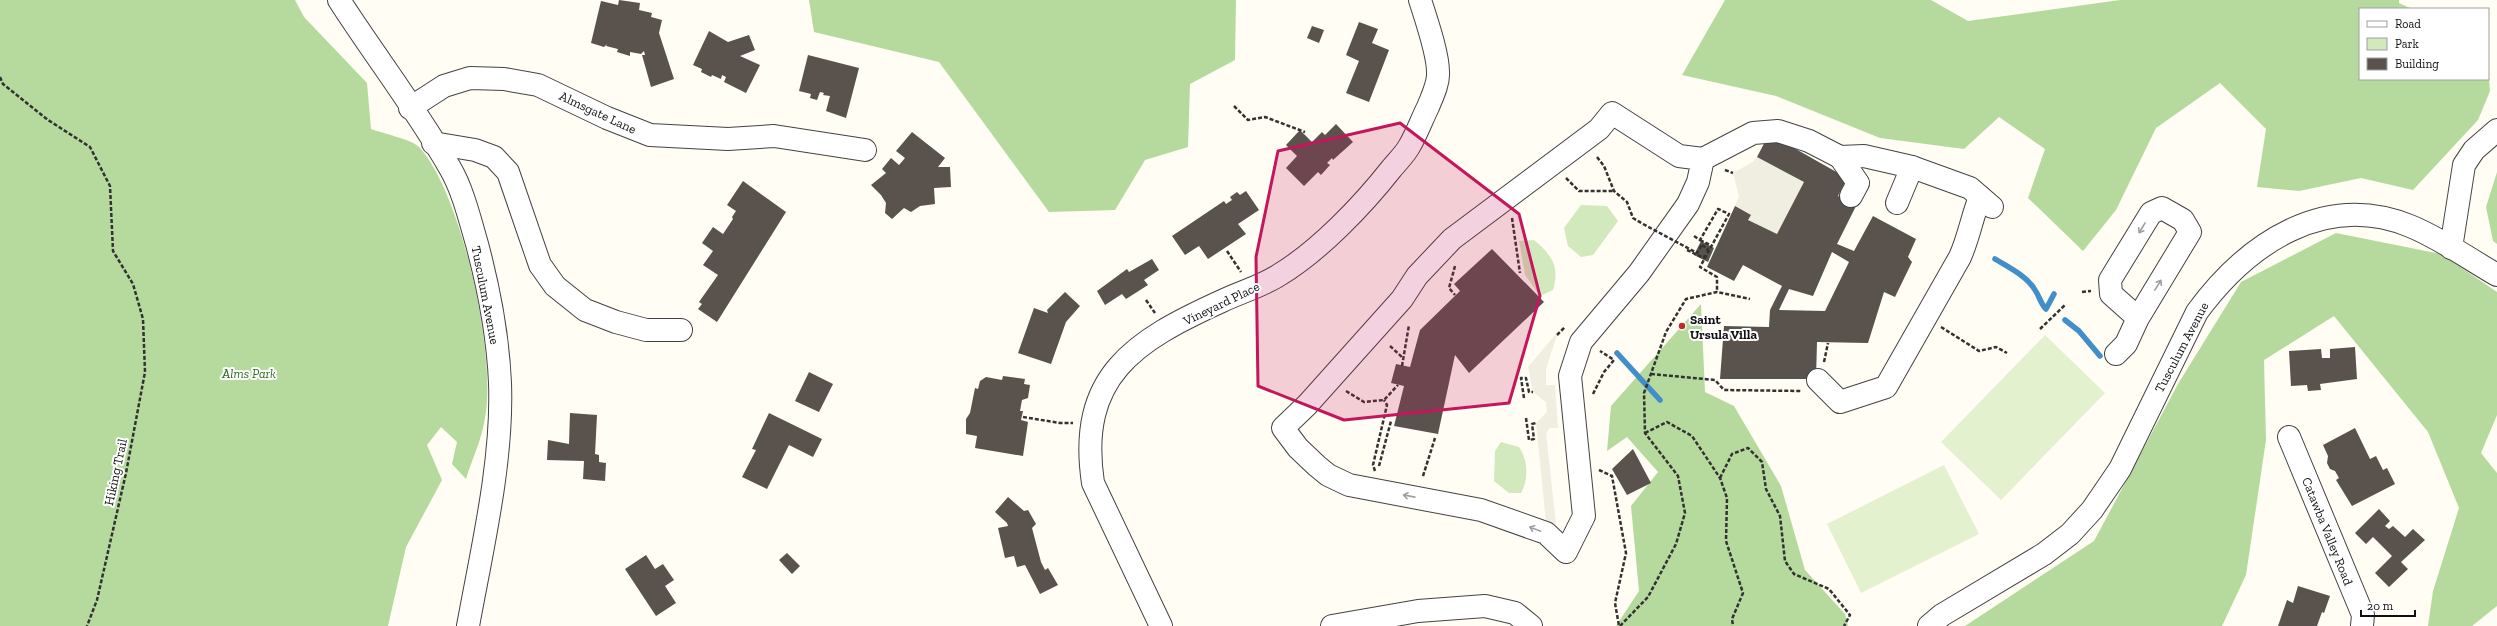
<svg xmlns="http://www.w3.org/2000/svg" width="2497" height="626" viewBox="0 0 2497 626" font-family="'Zilla Slab',serif">
  <rect width="100%" height="100%" fill="#fffdf4"/>
  <!-- green -->
  <g fill="#d2e9bd">
    <polygon points="1581,205 1607,206 1618,221 1593,255 1581,257 1568,246 1564,228"/>
    <path d="M1534,240C1552,255 1560,267 1553,290L1540,296L1525,275L1519,241Z"/>
    <path d="M1501,442L1519,447C1528,460 1529,479 1521,493H1509L1494,481L1495,451Z"/>
  </g>
  <!-- forest -->
  <g fill="#b6da9d">
    <path d="M0,0H295L304,17L367,83L371,129C382,133 413,140 419,147C462,193 497,357 485,418C482,439 472,459 466,479L452,464L457,442L441,427L427,445L442,480L406,547L388,626H0Z"/>
    <polygon points="809,0 1236,0 1235,60 1190,84 1188,147 1145,160 1115,210 1049,212 939,62 814,32"/>
    <polygon points="1725,0 1931,0 1968,21 2120,0 2399,0 2399,3 2412,9 2360,9 2360,79 2488,79 2488,67 2490,91 2478,120 2413,190 2361,178 2299,191 2257,187 2266,129 2220,83 2156,128 2116,210 2083,251 2028,198 2045,149 1999,117 1964,149 1880,138 1776,96 1682,75"/>
    <polygon points="2497,172 2497,244 2493,241 2486,207"/>
    <polygon points="2336,233 2441,254 2497,292 2497,415 2481,453 2497,473 2497,606 2472,626 2428,626 2433,591 2459,508 2428,432 2334,316 2264,360 2266,440 2246,575 2222,626 1965,626 2094,541 2178,384 2241,282"/>
    <polygon points="1701,304 1705,392 1734,406 1781,486 1805,570 1845,614 1848,626 1616,626 1639,591 1631,506 1658,472 1627,437 1607,451 1611,406"/>
  </g>
  <!-- pitch -->
  <g fill="#e4f1cf">
    <polygon points="2045,335 2105,393 2001,500 1941,442"/>
    <polygon points="1944,465 1979,534 1861,593 1827,524"/>
  </g>
  <!-- plaza -->
  <g fill="#f0ede1">
    <polygon points="1757,157 1804,182 1777,234 1748,220 1751,215 1735,206 1739,196 1733,173 1753,162"/>
    <polygon points="1556,334 1557,335 1546,369 1546,385 1555,385 1558,428 1550,428 1546,433 1556,524 1546,522 1536,423 1547,412 1546,402 1533,392 1528,367"/>
  </g>
  <g fill="none" stroke-linecap="round" stroke-linejoin="round">
    <!-- stream -->
    <g stroke="#428ecb" stroke-width="5.5">
      <path d="M1995,259C2008,267 2027,276 2035,290C2040,297 2040,303 2046,309L2054,294"/>
      <polyline points="2065,320 2079,331 2100,356"/>
      <polyline points="1617,353 1660,400"/>
    </g>
  </g>
  <!-- building -->
  <g fill="#59524d" fill-rule="evenodd">
    <polygon points="619,0 640,3 639,10 652,13 651,17 662,20 659,33 674,79 651,87 642,55 645,55 644,51 641,54 630,52 630,56 617,52 618,49 606,46 607,44 604,47 591,43 601,1 618,5"/>
    <polygon points="1359,22 1378,29 1372,43 1389,50 1369,102 1346,93 1359,61 1346,55"/>
    <polygon points="1312,26 1324,30 1319,43 1307,38"/>
    <polygon points="709,31 728,42 749,35 755,50 740,56 760,65 746,93 724,82 726,77 722,75 721,79 712,75 711,77 701,72 702,69 693,65"/>
    <polygon points="808,55 859,68 846,118 826,111 830,96 823,95 824,93 820,92 817,100 810,98 811,94 799,91"/>
    <polygon points="1336,124 1353,142 1333,160 1332,158 1327,163 1330,165 1321,175 1318,172 1304,186 1286,168 1297,156 1286,145 1300,130 1312,142 1322,132 1325,135"/>
    <polygon points="912,132 945,158 938,167 950,167 951,187 934,188 935,204 920,206 911,212 904,208 892,219 885,213 886,203 881,195 871,185 886,173 882,169 891,158 899,165 905,158 896,151"/>
    <path d="M1769,134L1847,178L1838,196L1856,206L1837,244L1854,251L1873,216L1916,239L1908,257L1912,262L1895,297L1884,292L1868,343L1817,342L1816,379H1720L1724,326L1769,327L1770,310L1782,286L1743,265L1734,281L1707,267L1735,206L1751,215L1748,220L1777,234L1804,182L1757,157ZM1832,252L1849,262L1825,311L1779,310L1789,289L1813,296Z"/>
    <polygon points="743,181 786,212 717,322 698,309 702,304 699,302 718,275 703,265 713,251 702,243 713,227 723,234 733,219 732,217 736,211 727,205"/>
    <polygon points="1246,191 1259,210 1238,224 1246,234 1208,259 1199,246 1185,255 1172,236 1224,201 1226,204 1232,200 1230,197 1237,192 1240,195"/>
    <polygon points="1701,241 1714,248 1708,262 1694,255"/>
    <polygon points="1492,249 1544,302 1469,373 1455,355 1438,434 1394,426 1404,386 1391,383 1396,364 1410,367 1420,330 1460,291 1454,284"/>
    <polygon points="1152,259 1159,270 1144,280 1148,285 1126,299 1122,294 1105,305 1097,291 1127,269 1129,272"/>
    <polygon points="1065,292 1080,306 1066,322 1051,364 1018,353 1034,308 1048,313 1047,310"/>
    <polygon points="2355,347 2357,379 2320,384 2321,390 2308,391 2307,385 2291,386 2289,351 2321,349 2322,358 2330,358 2330,349"/>
    <polygon points="809,372 833,384 819,412 795,401"/>
    <polygon points="1003,376 1025,379 1024,384 1030,385 1028,398 1022,400 1020,411 1023,411 1021,420 1028,422 1023,456 975,448 977,436 966,434 966,419 970,413 975,388 978,389 980,381 986,377 1002,380"/>
    <polygon points="570,413 597,415 595,454 599,455 599,462 606,463 605,481 583,479 584,461 547,460 548,440 569,444"/>
    <polygon points="769,413 822,439 813,457 789,445 767,489 742,477 756,450 752,449"/>
    <polygon points="2355,428 2370,459 2376,456 2383,470 2387,468 2395,484 2352,506 2336,480 2339,478 2335,471 2330,469 2327,463 2328,456 2323,445"/>
    <polygon points="1633,449 1651,483 1627,495 1612,469"/>
    <polygon points="1008,497 1024,511 1028,510 1036,524 1032,528 1041,562 1045,570 1048,568 1058,585 1040,594 1025,565 1017,567 1014,556 1005,558 998,528 1008,526 1007,523 995,512"/>
    <polygon points="2379,509 2390,521 2385,526 2389,529 2393,526 2405,537 2413,529 2425,540 2401,562 2408,569 2389,587 2375,573 2392,556 2373,537 2366,544 2355,533"/>
    <polygon points="787,553 800,566 792,574 779,560"/>
    <polygon points="646,555 655,569 663,564 674,580 665,586 676,603 656,616 625,569"/>
    <polygon points="2298,586 2330,596 2324,613 2322,612 2317,626 2278,626 2287,600 2293,603"/>
  </g>
  <g fill="none" stroke-linecap="round" stroke-linejoin="round">
    <!-- minor casing -->
    <g stroke="#434343" stroke-width="24">
      <g id="minor">
        <path d="M339,0C375,56 417,110 450,168C463,190 470,220 477,244C489,289 498,336 500,383C503,461 482,549 468,626"/>
        <polyline points="410,108 444,86 470,78 504,79 538,85 607,118 650,135 728,139 774,136 865,150"/>
        <polyline points="433,143 475,150 494,157 508,172 540,265 555,286 585,310 616,322 646,330 681,330"/>
        <polyline points="1840,157 1858,183 1851,196"/>
        <polyline points="1703,159 1698,182 1688,204 1639,273 1581,342 1570,376 1584,516 1566,552 1546,533 1481,510 1349,485 1328,475 1317,466 1298,448 1283,428 1307,405 1402,299 1417,276 1452,239 1599,129 1612,113 1679,156 1703,159 1753,133 1778,131 1809,141 1840,157 1864,156 1912,167 1970,188 1992,207"/>
        <polyline points="1897,203 1912,167"/>
        <polyline points="2451,248 2464,165 2474,150 2497,130"/>
        <polyline points="2116,354 2126,344 2138,318 2190,232 2183,220 2162,208 2151,213 2110,280 2111,294 2138,318"/>
        <path d="M1818,380L1840,402L1886,387L1960,257C1969,237 1972,217 1980,197"/>
        <polyline points="2289,437 2363,615 2362,626"/>
        <path d="M1161,626L1093,483C1077,376 1134,341 1222,301C1241,292 1262,286 1279,275C1319,251 1363,205 1392,168C1398,161 1406,153 1410,145C1417,133 1422,119 1428,107C1432,97 1439,83 1438,72C1438,53 1426,19 1420,0"/>
        <polyline points="1332,626 1418,611 1485,606 1515,613 1531,626"/>
        <path d="M1929,626L1942,615L2044,554L2070,534L2092,510L2120,469L2197,312C2247,244 2324,191 2410,226C2440,238 2469,259 2497,275"/>
      </g>
    </g>
    <!-- path -->
    <g stroke="#323232" stroke-width="2.5" stroke-dasharray="4 2" stroke-linecap="butt">
      <polyline points="0,77 3,84 48,120 90,147 110,186 113,251 133,284 143,319 145,372 126,473 97,600 87,626"/>
      <polyline points="1234,106 1248,120 1265,117 1305,132"/>
      <polyline points="1597,157 1604,166 1614,191 1627,202 1633,218 1643,224"/>
      <polyline points="1725,170 1733,173"/>
      <polyline points="1566,178 1579,191 1614,191"/>
      <polyline points="1512,218 1520,273"/>
      <polyline points="1694,236 1700,240 1718,209 1729,214 1700,267 1717,277 1717,292"/>
      <polyline points="1700,240 1712,246"/>
      <polyline points="1702,245 1708,249 1707,251"/>
      <polyline points="1687,250 1704,258 1705,255"/>
      <polyline points="1227,251 1241,272"/>
      <polyline points="1455,266 1449,288 1455,295"/>
      <polyline points="2082,292 2091,291"/>
      <polyline points="1146,300 1155,313"/>
      <polyline points="1941,327 1979,351 1996,347 2007,353"/>
      <polyline points="2040,329 2065,305"/>
      <polyline points="1557,335 1565,327"/>
      <polyline points="1390,346 1402,357"/>
      <polyline points="1824,362 1828,343"/>
      <polyline points="1402,366 1409,325"/>
      <polyline points="1651,374 1715,380 1724,390 1801,391"/>
      <polyline points="1346,391 1364,402 1384,400 1398,385"/>
      <polyline points="1593,394 1604,372 1614,360 1600,351"/>
      <polyline points="1524,398 1521,378 1526,378 1529,392 1533,392"/>
      <polyline points="1023,417 1060,423 1073,423"/>
      <polyline points="1526,418 1529,440 1534,439 1532,424 1536,423"/>
      <polyline points="1645,433 1667,422 1692,436 1720,478 1727,498 1726,541 1743,593 1732,619 1733,626"/>
      <polyline points="1379,466 1391,421"/>
      <polyline points="1599,470 1612,476 1626,553 1615,603 1619,626"/>
      <polyline points="1375,471 1373,465 1387,405 1384,400"/>
      <polyline points="1423,476 1435,438"/>
      <polyline points="1720,478 1732,454 1748,448 1762,462 1766,489 1780,516 1785,561 1794,574 1829,589 1850,615 1844,626"/>
      <polyline points="1620,626 1648,597 1676,544 1685,513 1678,476 1645,433 1644,393 1666,332 1686,299 1717,292 1750,299"/>
    </g>
    <!-- minor -->
    <use href="#minor" stroke="#fff" stroke-width="22"/>
    <!-- path-bridge -->
    <polyline stroke="#323232" stroke-width="2.5" stroke-dasharray="4 2" stroke-linecap="butt" points="1643,224 1697,253 1702,245"/>
  </g>
  <!-- one-way arrows -->
  <defs><path id="oneway-shaft" d="M-6 0H5M1.5-3L5.5 0L1.5 3" fill="none" stroke-width="1.6" stroke-linecap="round" stroke-linejoin="round"/></defs>
  <g stroke="#9f9f9f">
    <use href="#oneway-shaft" transform="translate(2142 228) rotate(121)"/>
    <use href="#oneway-shaft" transform="translate(2158 285) rotate(-58)"/>
    <use href="#oneway-shaft" transform="translate(1409 496) rotate(-169)"/>
    <use href="#oneway-shaft" transform="translate(1535 529) rotate(-159)"/>
  </g>
  <!-- marked area -->
  <path fill="#c2185b" fill-opacity="0.2" stroke="#c2185b" stroke-width="3" stroke-linejoin="round" d="M1400,123L1519,214L1540,296L1509,403L1344,420L1258,386L1256,257L1278,151Z"/>
  <!-- markers -->
  <circle fill="#bf2a2b" stroke="#fff" stroke-width="1.5" cx="1682" cy="326" r="4"/>
  <g text-anchor="middle" stroke-width="4" stroke-linejoin="round" paint-order="stroke">
    <!-- street labels -->
    <g font-size="13" fill="#101010" stroke="#fff">
      <text transform="translate(598 112) rotate(25)" y="5">Almsgate Lane</text>
      <text transform="translate(486 295) rotate(79)" y="5">Tusculum Avenue</text>
      <text transform="translate(1221 303) rotate(-26)" y="5">Vineyard Place</text>
      <text transform="translate(2181 347) rotate(-62)" y="5">Tusculum Avenue</text>
      <text transform="translate(115 472) rotate(-78)" y="5">Hiking Trail</text>
      <text transform="translate(2328 531) rotate(68)" y="5">Catawba Valley Road</text>
    </g>
    <!-- poi labels -->
    <g font-size="13" font-weight="bold" fill="#101010" stroke="#fff" text-anchor="start">
      <text x="1690" y="324">Saint<tspan x="1690" dy="15">Ursula Villa</tspan></text>
    </g>
    <!-- park labels -->
    <g font-size="13" font-style="italic" fill="#2c6821" stroke="#fff">
      <text x="249" y="378">Alms Park</text>
    </g>
  </g>
  <!-- legend -->
  <rect x="2359" y="8" width="130" height="72" fill="#ffffff" stroke="#9f9f9f"/>
  <rect x="2367" y="21" width="20" height="6" fill="#ffffff" stroke="#9f9f9f"/>
  <text x="2395" y="28" font-size="12" fill="#101010">Road</text>
  <rect x="2367" y="38" width="20" height="12" fill="#d2e9bd" stroke="#9f9f9f"/>
  <text x="2395" y="48" font-size="12" fill="#101010">Park</text>
  <rect x="2367" y="58" width="20" height="12" fill="#59524d" stroke="#9f9f9f"/>
  <text x="2395" y="68" font-size="12" fill="#101010">Building</text>
  <!-- scale -->
  <path d="M2361 610v6h54v-6" fill="none" stroke="#101010" stroke-width="2"/>
  <text x="2367" y="610" font-size="12" fill="#101010" stroke="#ffffff" stroke-width="3" paint-order="stroke">20 m</text>
</svg>
